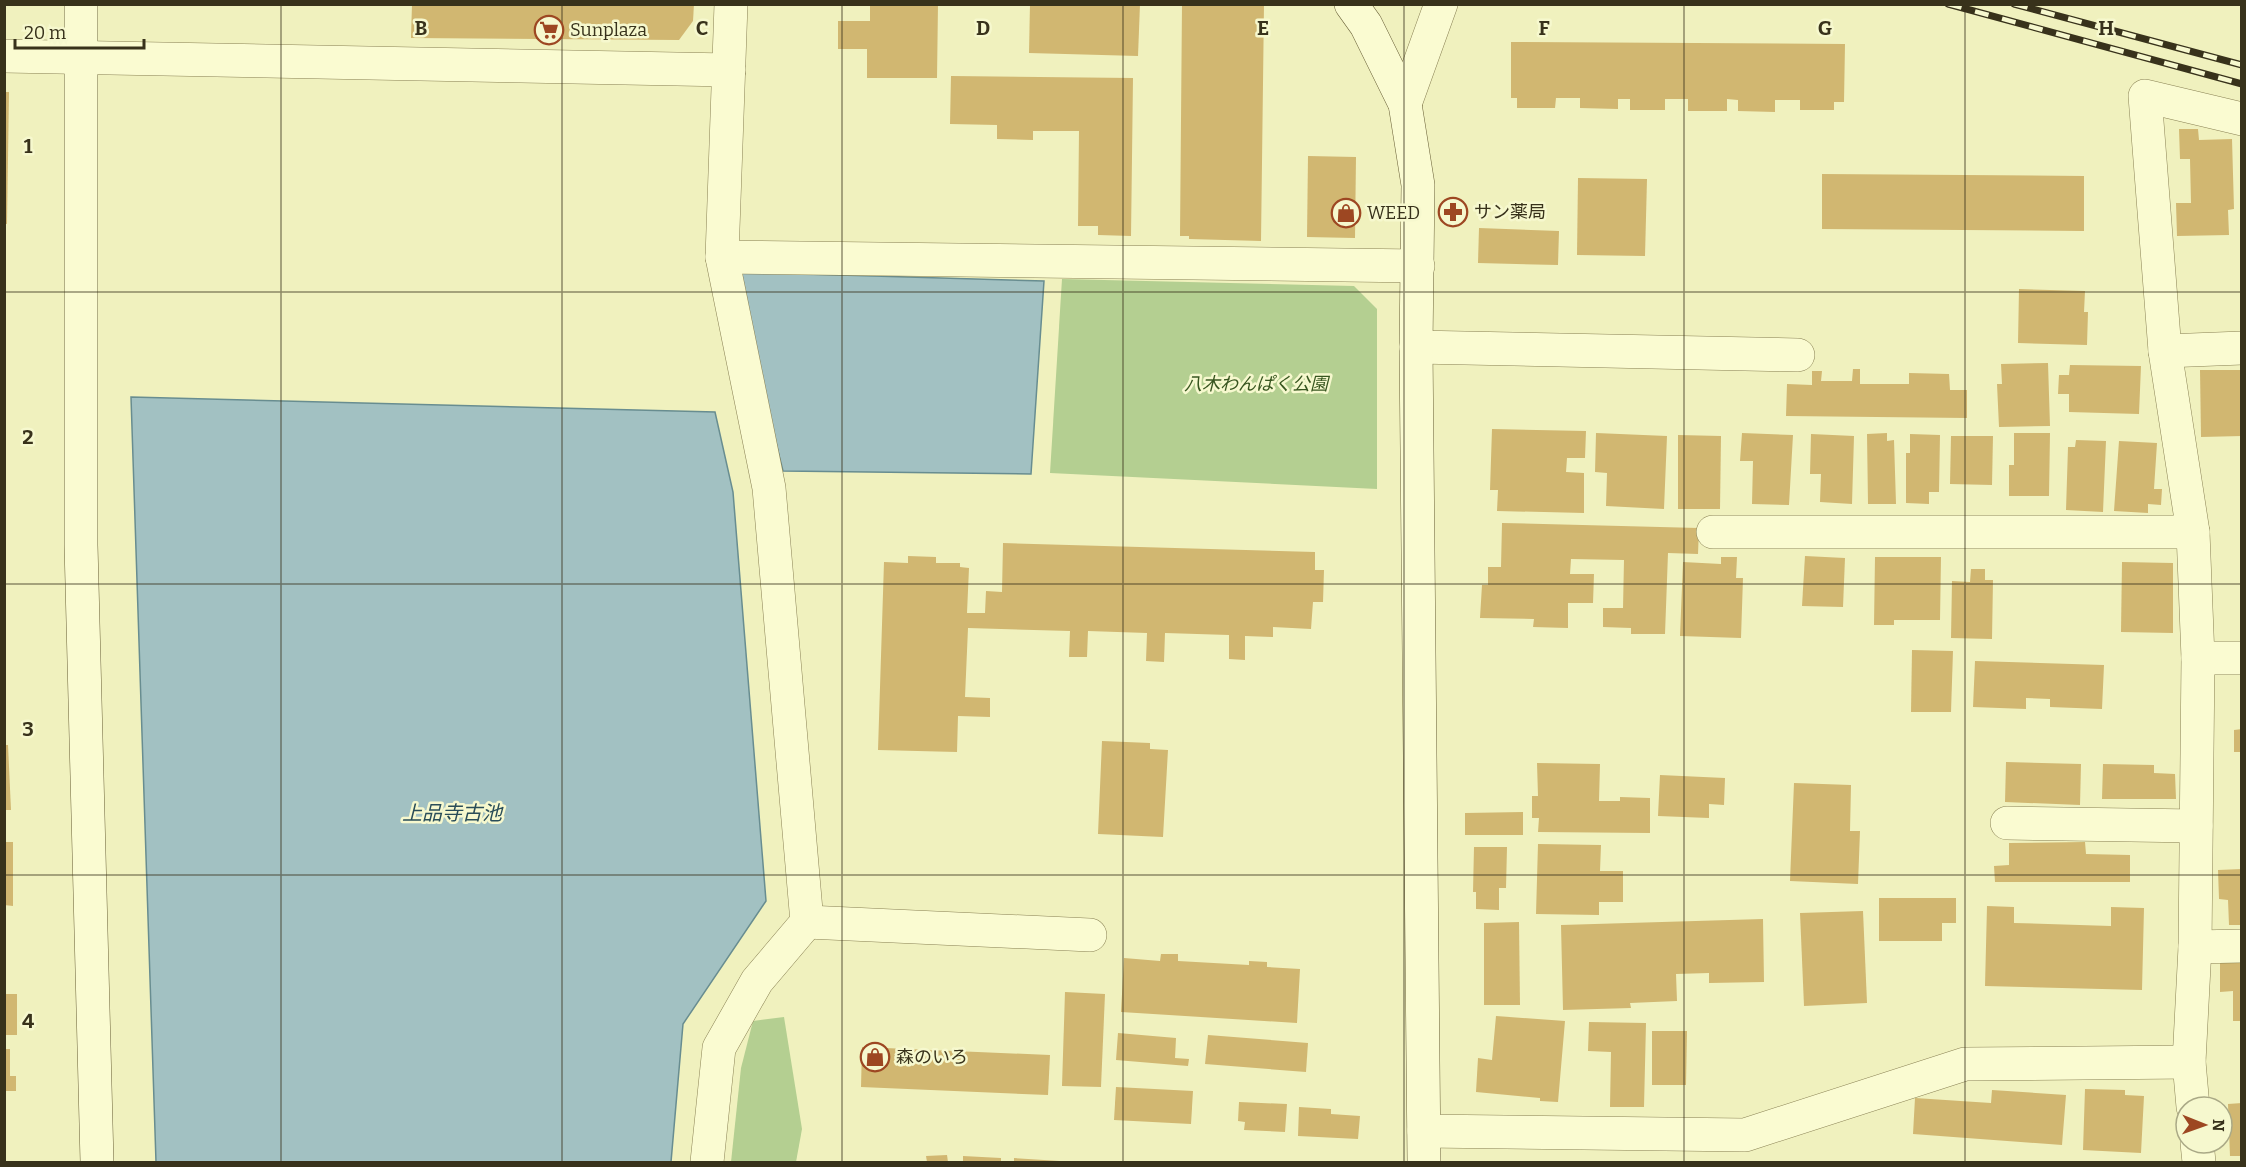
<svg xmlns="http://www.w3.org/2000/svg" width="2246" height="1167" viewBox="0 0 2246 1167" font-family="Bitter,'Noto Sans JP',serif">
  <rect width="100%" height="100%" fill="#f0f1be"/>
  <!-- green -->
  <g fill="#b4cf91">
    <polygon points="1062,279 1354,286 1377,309 1377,489 1050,473"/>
    <polygon points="784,1017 802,1129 796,1162 731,1162 741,1068 753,1021"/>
  </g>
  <!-- water -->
  <g fill="#a2c1c2" stroke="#688d90" stroke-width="1.5">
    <polygon points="733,272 1044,281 1031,474 783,471"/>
    <polygon points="131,397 715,412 733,492 766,901 683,1024 671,1162 156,1162"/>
  </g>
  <!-- building -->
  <g fill="#d1b771">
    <polygon points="412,4 694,4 693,21 679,40 411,38"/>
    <polygon points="870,4 938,4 937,78 867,78 867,49 838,49 838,21 870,21"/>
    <polygon points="1030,4 1140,4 1138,56 1029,53"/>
    <polygon points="1182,4 1264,4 1261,241 1189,239 1189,236 1180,236"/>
    <polygon points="1511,42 1845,44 1844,102 1834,102 1834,110 1800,110 1800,100 1775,100 1775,112 1738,111 1738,100 1727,99 1727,111 1688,111 1688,99 1665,99 1665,110 1630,110 1630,99 1618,99 1618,109 1580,108 1580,98 1556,98 1555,108 1517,108 1517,98 1511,98"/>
    <polygon points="951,76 1133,78 1131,236 1098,235 1098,226 1078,226 1079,131 1033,131 1033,140 997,139 997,125 950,124"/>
    <polygon points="4,92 9,92 7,224 4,224"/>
    <polygon points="2179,129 2198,129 2199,140 2232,139 2234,209 2228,210 2229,235 2177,236 2176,203 2191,203 2190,159 2180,159"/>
    <polygon points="1308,156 1356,157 1355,238 1307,237"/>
    <polygon points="1822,174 2084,176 2084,231 1822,229"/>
    <polygon points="1578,178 1647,179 1645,256 1577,255"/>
    <polygon points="1479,228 1559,231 1558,265 1478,263"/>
    <polygon points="2019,289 2085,291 2084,312 2088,312 2087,345 2018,343"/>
    <polygon points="2048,363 2050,426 1999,427 1997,384 2002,384 2001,364"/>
    <polygon points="2070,365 2141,366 2139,414 2069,412 2069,394 2058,394 2059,375 2069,375"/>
    <polygon points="1853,369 1860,369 1860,384 1909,384 1909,373 1949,374 1950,390 1967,390 1967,418 1786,416 1787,384 1812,385 1812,371 1822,371 1821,381 1852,381"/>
    <polygon points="2200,370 2242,370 2242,436 2201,437"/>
    <polygon points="1492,429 1586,431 1585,458 1567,458 1566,472 1584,473 1584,513 1497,511 1498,490 1490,490"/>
    <polygon points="1596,433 1667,436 1664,509 1606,506 1607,473 1595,472"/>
    <polygon points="1742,433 1793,435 1789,505 1752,504 1753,461 1740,461"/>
    <polygon points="1887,433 1887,441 1894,440 1896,504 1868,504 1867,434"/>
    <polygon points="2014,433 2050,433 2049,496 2009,496 2009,465 2014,465"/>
    <polygon points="1811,434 1854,436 1852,504 1820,502 1821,474 1810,474"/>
    <polygon points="1910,434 1940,435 1939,492 1929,492 1929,504 1906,503 1906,453 1910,453"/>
    <polygon points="1678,435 1721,436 1720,509 1678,509"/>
    <polygon points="1951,436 1993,436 1992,485 1950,484"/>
    <polygon points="2076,440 2106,441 2103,512 2066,510 2068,447 2075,447"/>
    <polygon points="2119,441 2157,443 2154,489 2162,489 2161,505 2148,504 2148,513 2114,511"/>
    <polygon points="1502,523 1699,528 1698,554 1668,553 1665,634 1631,634 1631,628 1603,627 1603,608 1623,608 1624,560 1571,559 1570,574 1594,574 1593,603 1568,603 1568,628 1533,627 1534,619 1480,618 1482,585 1488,585 1488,567 1501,567"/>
    <polygon points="1003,543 1315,552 1315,570 1324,570 1323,602 1313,602 1311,629 1273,627 1273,637 1245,636 1245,660 1229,659 1229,635 1165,633 1164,662 1146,661 1147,633 1088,631 1087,657 1069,657 1070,631 968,628 965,697 990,698 990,717 958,716 957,752 878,750 884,562 908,563 908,556 936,557 936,563 960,563 960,567 969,568 967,613 985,613 986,591 1002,592"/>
    <polygon points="1805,556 1845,558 1843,607 1802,606"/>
    <polygon points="1721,557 1737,557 1736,578 1743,578 1741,638 1680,636 1683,562 1721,564"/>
    <polygon points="1875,557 1941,557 1940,620 1894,620 1894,625 1874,625"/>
    <polygon points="2122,562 2173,563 2173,633 2121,632"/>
    <polygon points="1971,569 1985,569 1985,580 1993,580 1992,639 1951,638 1952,581 1970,582"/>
    <polygon points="1912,650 1953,651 1951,712 1911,712"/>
    <polygon points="1975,661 2104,665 2102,709 2050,707 2050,699 2026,698 2026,709 1973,707"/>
    <polygon points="2242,729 2242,752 2234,752 2234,730"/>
    <polygon points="1102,741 1150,743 1150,749 1168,750 1163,837 1098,834"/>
    <polygon points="4,745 8,745 11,810 4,810"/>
    <polygon points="2006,762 2081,764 2080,805 2005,802"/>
    <polygon points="1537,763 1600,764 1599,801 1620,801 1620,797 1650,798 1650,833 1538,832 1539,818 1532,818 1532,796 1538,796"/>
    <polygon points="2103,764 2154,765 2154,773 2175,774 2176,799 2102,799"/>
    <polygon points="1660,775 1725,778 1724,805 1709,804 1709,818 1658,816"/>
    <polygon points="1794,783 1851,785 1850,831 1860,831 1858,884 1790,881"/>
    <polygon points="1523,812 1523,835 1465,835 1465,813"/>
    <polygon points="4,842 13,842 13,906 4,905"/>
    <polygon points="2085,842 2086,854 2130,855 2130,882 1995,882 1994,866 2009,865 2009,843"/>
    <polygon points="1538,844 1601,845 1600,871 1623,871 1623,902 1599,902 1599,915 1536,914"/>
    <polygon points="1474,847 1507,847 1506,888 1499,888 1499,910 1476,909 1476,892 1473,892"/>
    <polygon points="2242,869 2242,925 2229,925 2228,900 2219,899 2218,870"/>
    <polygon points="1879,898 1956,898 1956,923 1942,923 1942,941 1879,941"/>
    <polygon points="1987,906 2014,907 2014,923 2111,926 2111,907 2144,908 2142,990 1985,986"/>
    <polygon points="1863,911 1867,1003 1804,1006 1800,913"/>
    <polygon points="1763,919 1764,982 1709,983 1709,973 1676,974 1677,1001 1630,1003 1631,1008 1563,1010 1561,925"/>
    <polygon points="1519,922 1520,1005 1484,1005 1484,923"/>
    <polygon points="1161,954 1178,954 1178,961 1249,965 1249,961 1267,962 1267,967 1300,969 1297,1023 1121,1012 1124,958 1160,961"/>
    <polygon points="2242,961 2242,1021 2233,1021 2233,991 2220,992 2220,962"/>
    <polygon points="1065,992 1105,994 1101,1087 1062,1086"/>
    <rect x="4" y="994" width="13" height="41"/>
    <polygon points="1496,1016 1565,1021 1558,1102 1540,1101 1540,1098 1476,1092 1478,1058 1492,1060"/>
    <polygon points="1589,1022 1646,1023 1644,1107 1610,1107 1611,1052 1588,1051"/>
    <polygon points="1652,1031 1687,1031 1686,1085 1652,1085"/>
    <polygon points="1118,1033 1176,1038 1175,1058 1189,1059 1188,1066 1116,1060"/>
    <polygon points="1208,1035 1308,1043 1306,1072 1205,1064"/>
    <polygon points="862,1047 1050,1055 1048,1095 861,1087"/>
    <polygon points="5,1049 10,1049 10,1076 16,1076 16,1091 5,1091"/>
    <polygon points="1116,1087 1193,1091 1191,1124 1114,1120"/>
    <polygon points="2085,1089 2125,1090 2125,1095 2144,1096 2141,1153 2083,1150"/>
    <polygon points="1992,1090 2066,1095 2062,1145 1913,1134 1915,1098 1991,1103"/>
    <polygon points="1239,1102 1287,1104 1285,1132 1244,1130 1245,1122 1238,1121"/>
    <polygon points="2242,1103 2242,1156 2230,1156 2228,1104"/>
    <polygon points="1299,1107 1331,1109 1331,1114 1360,1116 1358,1139 1298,1136"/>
    <polygon points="947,1155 948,1162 927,1162 926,1156"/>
    <polygon points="963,1156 1001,1158 1001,1162 963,1162"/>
    <polygon points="1014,1158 1060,1161 1060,1162 1014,1162"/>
  </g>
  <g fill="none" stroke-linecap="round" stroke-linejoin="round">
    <!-- street casing -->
    <g stroke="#8a8255" stroke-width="34">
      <g id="street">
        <polyline points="4,56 729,70"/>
        <polyline points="1405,104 1441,4"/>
        <polyline points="722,257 1418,266"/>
        <polyline points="1416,347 1798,355"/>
        <polyline points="2165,351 2242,348"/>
        <polyline points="1713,532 2193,532"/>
        <polyline points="2198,658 2242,658"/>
        <polyline points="2007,823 2196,826"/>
        <polyline points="807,922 1090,935"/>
        <polyline points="2195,947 2242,946"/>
        <polyline points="2193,1107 2189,1062 2195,947 2198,658 2193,532 2165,351 2145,96 2242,119"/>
        <polyline points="1424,1131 1745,1135 1965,1064 2189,1062"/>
        <polyline points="2197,1143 2199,1162"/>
        <polyline points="707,1162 719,1048 757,981 807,922 769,488 722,257 731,4"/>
      </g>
    </g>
    <!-- secondary casing -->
    <g stroke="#6b6239" stroke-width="34">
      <g id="secondary">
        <polyline points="81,4 81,545 97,1162"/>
        <polyline points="1351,4 1366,25 1405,104 1418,185 1416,347 1424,1162"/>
      </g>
    </g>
    <!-- street -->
    <use href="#street" stroke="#fafbd1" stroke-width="33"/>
    <!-- secondary -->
    <use href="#secondary" stroke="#fafbd1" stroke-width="33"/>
    <!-- rail casing -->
    <g stroke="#38321b" stroke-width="7">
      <g id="rail">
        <polyline points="1948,4 2242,84"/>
        <polyline points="2014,4 2242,65"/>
      </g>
    </g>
    <!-- rail -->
    <use href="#rail" stroke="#f6f8ce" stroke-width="4.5" stroke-dasharray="14" stroke-linecap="butt"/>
  </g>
  <!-- grid -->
  <path fill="none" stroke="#38321b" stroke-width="1.5" stroke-opacity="0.55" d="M281,4V1162M562,4V1162M842,4V1162M1123,4V1162M1404,4V1162M1684,4V1162M1965,4V1162M4,292H2242M4,584H2242M4,875H2242"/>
  <!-- icons -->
  <defs>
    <g id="supermarket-ring" transform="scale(1.5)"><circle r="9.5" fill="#f6f8ce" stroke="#9d4722" stroke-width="1.5"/><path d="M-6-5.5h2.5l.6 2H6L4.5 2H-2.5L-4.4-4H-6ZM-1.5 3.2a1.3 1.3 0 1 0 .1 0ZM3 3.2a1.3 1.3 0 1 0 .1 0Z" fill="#9d4722"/></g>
    <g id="pharmacy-ring" transform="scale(1.5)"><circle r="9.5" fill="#f6f8ce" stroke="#9d4722" stroke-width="1.5"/><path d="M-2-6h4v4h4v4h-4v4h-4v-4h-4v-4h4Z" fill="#9d4722"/></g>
    <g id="shop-ring" transform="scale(1.5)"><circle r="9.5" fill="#f6f8ce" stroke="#9d4722" stroke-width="1.5"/><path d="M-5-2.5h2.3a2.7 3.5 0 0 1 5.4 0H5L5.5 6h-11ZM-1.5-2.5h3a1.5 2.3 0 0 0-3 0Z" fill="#9d4722"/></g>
  </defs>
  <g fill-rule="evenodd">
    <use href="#supermarket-ring" x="549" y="30"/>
    <use href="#pharmacy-ring" x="1453" y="212"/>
    <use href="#shop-ring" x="1346" y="213"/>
    <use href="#shop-ring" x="875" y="1057"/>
  </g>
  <g text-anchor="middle" stroke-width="5" stroke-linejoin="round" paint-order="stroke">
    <!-- poi labels -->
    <g font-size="18" fill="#38321b" stroke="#f6f8ce" text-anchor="start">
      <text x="570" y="36">Sunplaza</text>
      <text x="1474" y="218">サン薬局</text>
      <text x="1367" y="219">WEED</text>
      <text x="896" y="1063">森のいろ</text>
    </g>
    <!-- park labels -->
    <g font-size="18" font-style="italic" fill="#385620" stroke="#f6f8ce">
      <text x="1256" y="390">八木わんぱく公園</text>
    </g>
    <!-- water labels -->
    <g font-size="20" font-style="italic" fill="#294d59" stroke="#f6f8ce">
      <text x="452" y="820">上品寺古池</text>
    </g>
  </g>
  <g font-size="20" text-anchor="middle" font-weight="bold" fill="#38321b" stroke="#f6f8ce" stroke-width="5" stroke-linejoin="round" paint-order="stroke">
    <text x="421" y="35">B</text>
    <text x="702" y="35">C</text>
    <text x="983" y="35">D</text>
    <text x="1263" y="35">E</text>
    <text x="1544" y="35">F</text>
    <text x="1825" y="35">G</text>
    <text x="2106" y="35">H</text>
    <text x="28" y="153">1</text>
    <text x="28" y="444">2</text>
    <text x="28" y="736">3</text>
    <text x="28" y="1028">4</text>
  </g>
  <!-- border -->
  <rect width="2246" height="1167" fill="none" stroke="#38321b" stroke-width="12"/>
  <!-- north arrow -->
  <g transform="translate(2204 1125) rotate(91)"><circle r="28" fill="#f6f8ce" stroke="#aaa986" stroke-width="1.5"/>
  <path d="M0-4.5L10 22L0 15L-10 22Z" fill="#9d4722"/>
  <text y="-9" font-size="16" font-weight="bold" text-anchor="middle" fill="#38321b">N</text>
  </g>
  <!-- scale -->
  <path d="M15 39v9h129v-9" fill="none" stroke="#38321b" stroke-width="3"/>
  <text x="24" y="39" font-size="18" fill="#38321b" stroke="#f6f8ce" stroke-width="4.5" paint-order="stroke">20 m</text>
</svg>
